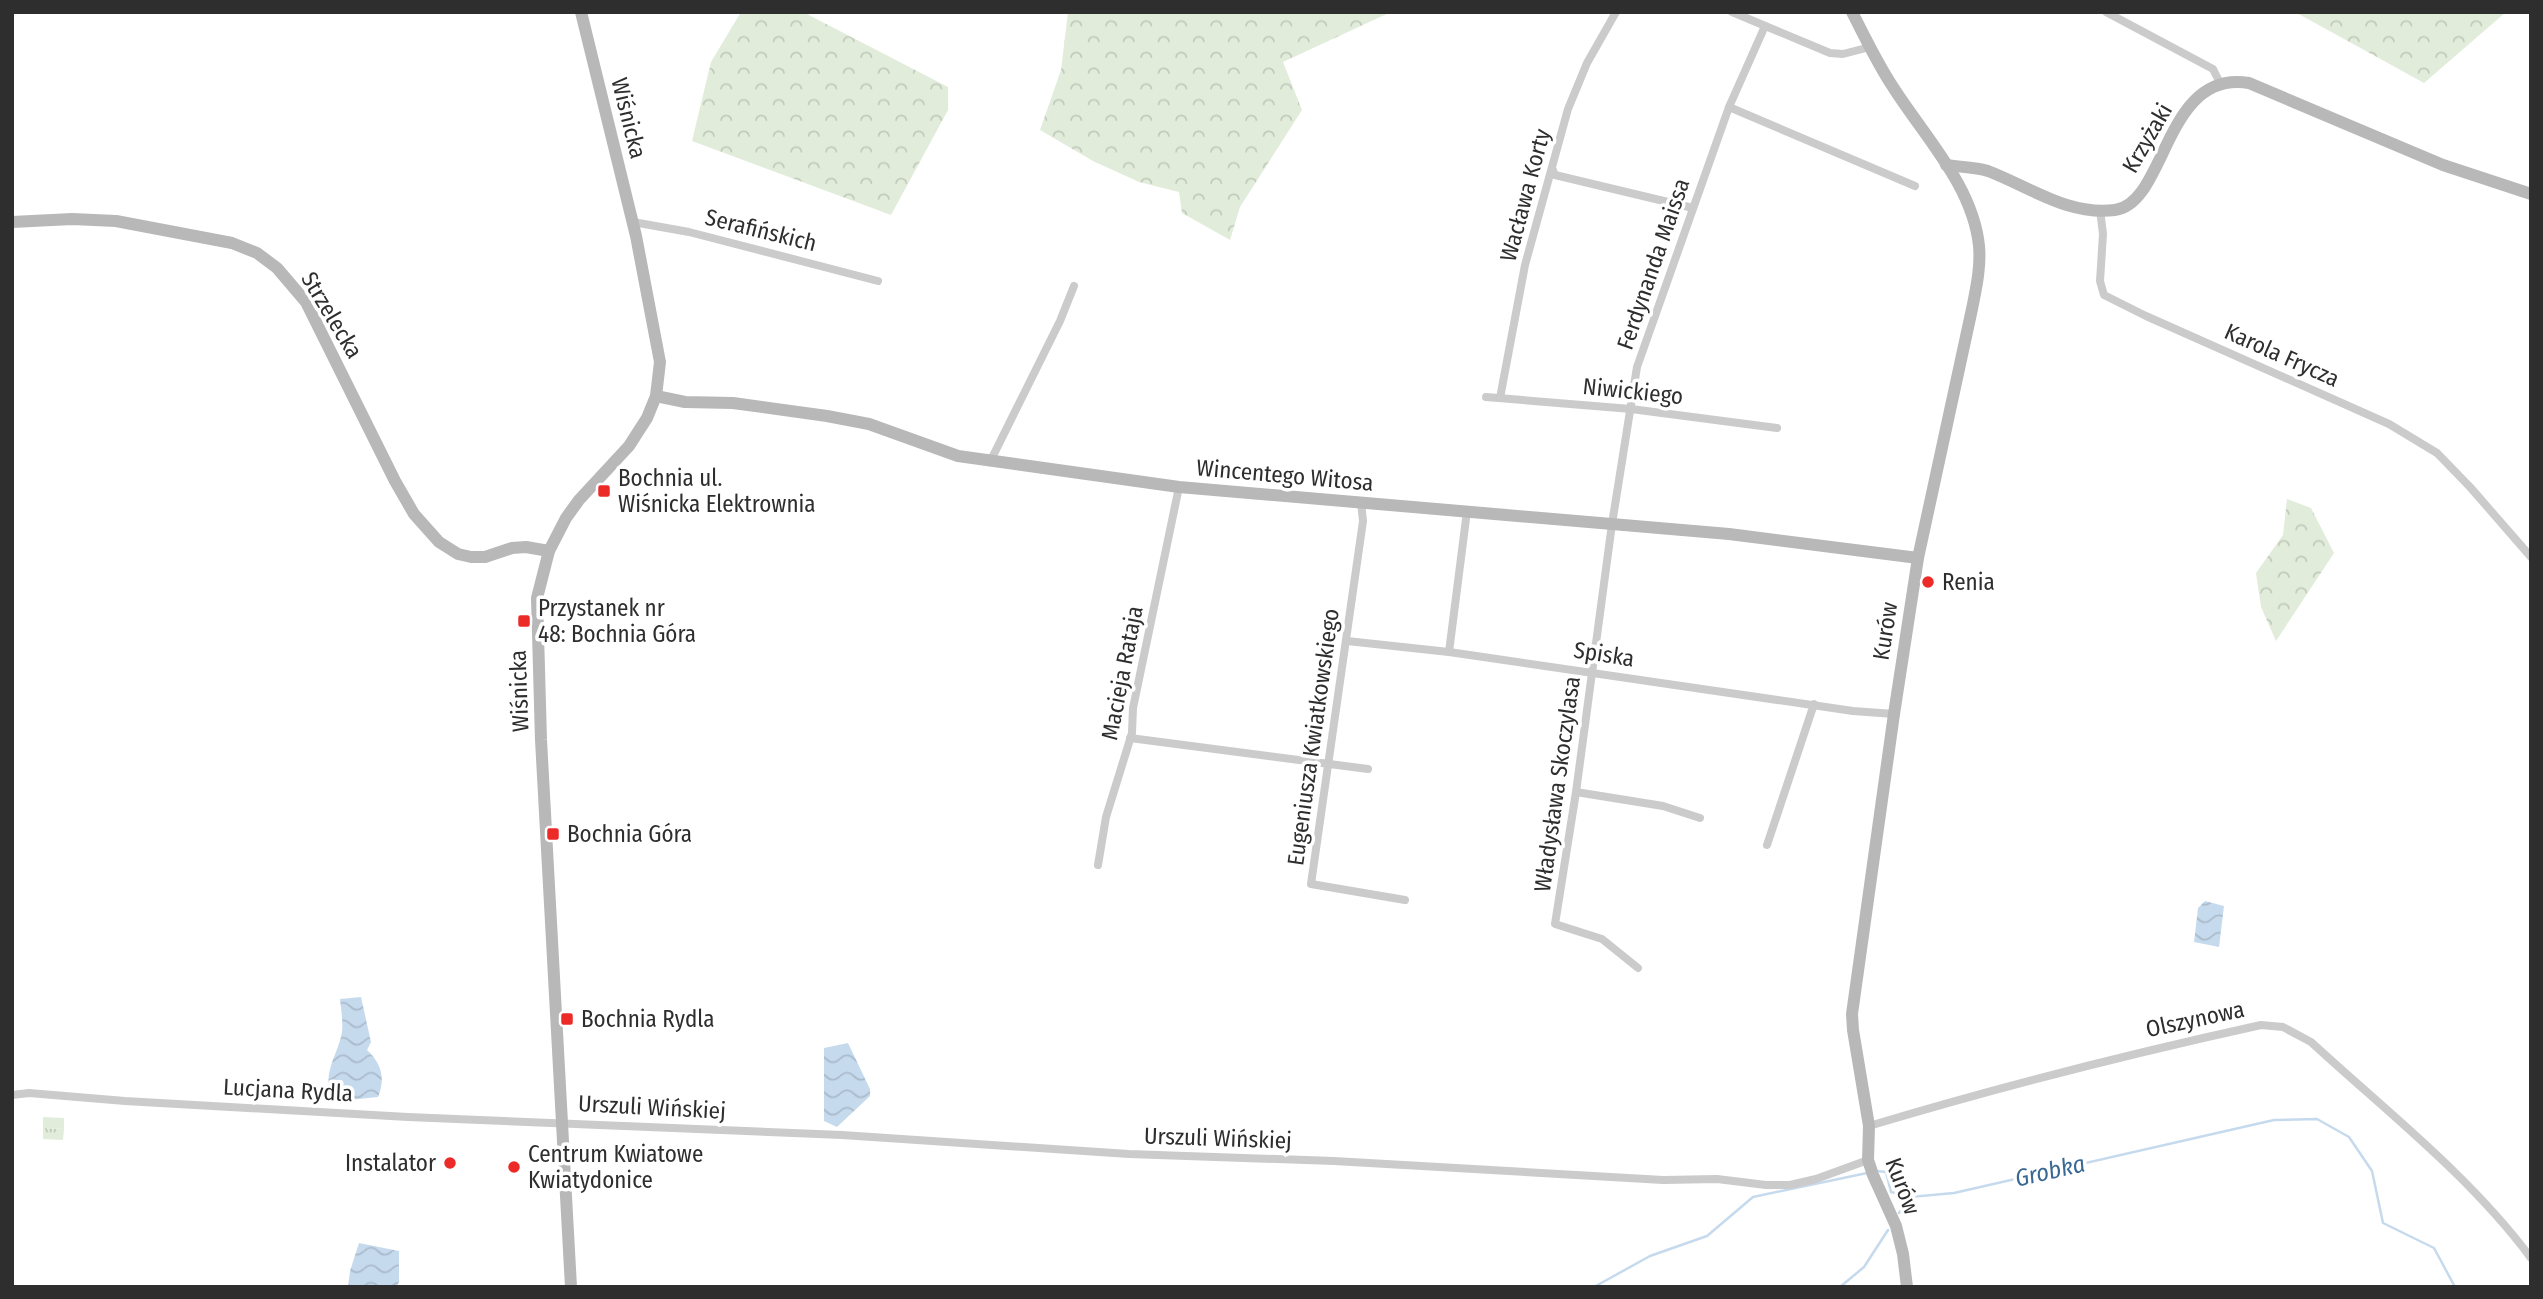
<svg xmlns="http://www.w3.org/2000/svg" width="2543" height="1299" viewBox="0 0 2543 1299" font-family="'Fira Sans Condensed',sans-serif">
  <defs>
    <pattern id="grass-tufts" width="24" height="20" patternUnits="userSpaceOnUse" patternTransform="scale(1.75)"><rect width="24" height="20" fill="#e2ecda"/><path d="M3 7l-1-3M5 7V3M7 7l1-3M15 17l-1-3M17 17v-4M19 17l1-3" fill="none" stroke="#c2cbbb"/></pattern>
    <pattern id="forest-crowns" width="20" height="18" patternUnits="userSpaceOnUse" patternTransform="scale(1.75)"><rect width="20" height="18" fill="#e2ecda"/><path d="M2 6a3 3 0 1 1 6 0M12 15a3 3 0 1 1 6 0" fill="none" stroke="#c2cbbb"/></pattern>
    <pattern id="water-waves" width="16" height="10" patternUnits="userSpaceOnUse" patternTransform="scale(1.75)"><rect width="16" height="10" fill="#c6daed"/><path d="M0 5q4-4 8 0t8 0" fill="none" stroke="#abc"/></pattern>
  </defs>
  <rect width="100%" height="100%" fill="#fff"/>
  <!-- grass -->
  <polygon fill="url(#grass-tufts)" points="43,1128 64,1129 63,1140 43,1139"/>
  <!-- forest -->
  <g fill="url(#forest-crowns)">
    <polygon points="741,12 803,12 948,87 948,110 891,215 692,141 711,62"/>
    <polygon points="1068,12 1391,12 1283,62 1302,110 1240,207 1230,240 1182,213 1179,192 1139,182 1093,161 1040,130 1061,70"/>
    <polygon points="2295,12 2506,12 2424,83"/>
    <polygon points="2287,499 2311,508 2334,553 2276,641 2261,607 2256,573 2283,535"/>
  </g>
  <!-- pitch -->
  <polygon fill="#e2ecda" points="43,1117 64,1118 64,1129 43,1128"/>
  <!-- water -->
  <g fill="url(#water-waves)">
    <polygon points="2205,901 2224,906 2219,947 2194,942 2198,908"/>
    <path d="M361,997L371,1042L367,1050C381,1063 386,1078 378,1097L349,1100L332,1096C322,1075 336,1057 341,1037C344,1026 341,1010 340,999Z"/>
    <polygon points="848,1043 870,1089 870,1096 837,1127 824,1121 824,1048"/>
    <polygon points="359,1243 399,1251 399,1282 397,1286 348,1287 350,1271"/>
  </g>
  <g fill="none" stroke-linecap="round" stroke-linejoin="round">
    <!-- stream -->
    <g stroke="#c6daed" stroke-width="2.5">
      <polyline points="1877,1171 1886,1172 1891,1192 1910,1197 1954,1193 2274,1120 2317,1119 2349,1137 2372,1171 2383,1223 2434,1248 2455,1287"/>
      <polyline points="1899,1213 1909,1198"/>
      <polyline points="1594,1287 1650,1256 1707,1236 1753,1197 1867,1173"/>
      <polyline points="1840,1287 1864,1267 1888,1230"/>
    </g>
    <!-- street -->
    <g stroke="#cbcbcb" stroke-width="8">
      <polyline points="1732,12 1830,53 1843,54 1870,47"/>
      <polyline points="2106,12 2213,69 2220,83"/>
      <polyline points="1729,107 1915,186"/>
      <polyline points="1552,168 1555,175 1693,208"/>
      <polyline points="2100,210 2103,234 2100,281 2104,295 2146,316 2389,424 2437,453 2470,487 2531,557"/>
      <polyline points="633,222 689,232 878,281"/>
      <polyline points="1486,397 1631,409 1777,428"/>
      <polyline points="1500,398 1525,265 1568,109 1587,63 1616,12"/>
      <polyline points="990,462 1060,321 1074,286"/>
      <polyline points="1361,502 1363,521 1311,884 1405,900"/>
      <polyline points="1347,641 1449,652 1853,711 1894,714"/>
      <polyline points="1449,652 1467,511"/>
      <polyline points="1130,738 1368,769"/>
      <polyline points="1576,792 1663,806 1700,818"/>
      <polyline points="1767,845 1814,704"/>
      <polyline points="1098,865 1106,817 1132,733 1133,708 1179,487"/>
      <polyline points="1638,968 1602,939 1555,924 1576,792 1612,524 1637,367 1729,107 1765,26"/>
      <polyline points="12,1095 29,1093 125,1101 408,1117 842,1135 1129,1154 1334,1161 1663,1180 1717,1179 1766,1185 1790,1185 1816,1179 1868,1160"/>
      <path d="M1869,1126C1999,1087 2129,1054 2261,1025L2283,1027L2311,1042C2386,1111 2470,1176 2531,1258"/>
    </g>
    <!-- secondary -->
    <g stroke="#b8b8b8" stroke-width="12">
      <path d="M1852,12C1865,37 1877,63 1893,87C1924,136 1973,186 1979,246C1981,267 1976,289 1972,309L1918,558L1894,714L1852,1014L1853,1030L1869,1126L1868,1160L1873,1175L1896,1226L1903,1254L1907,1287"/>
      <path d="M1946,165C1959,167 1976,167 1988,171C2030,187 2068,216 2115,210C2167,203 2164,69 2249,83L2443,165L2531,194"/>
      <polyline points="12,222 72,219 116,221 232,243 257,253 277,268 306,302 395,481 414,514 439,542 458,554 471,557 485,557 512,548 526,547 549,551"/>
      <polyline points="656,396 685,402 733,403 827,416 869,424 958,456 1179,487 1729,534 1918,558"/>
      <polyline points="571,1287 541,740 537,598 549,551 566,518 579,500 629,446 647,418 656,396 660,362 636,236 581,12"/>
    </g>
  </g>
  <!-- markers -->
  <g fill="#ec2b28" stroke="#fff" stroke-width="2.5">
    <rect x="597" y="484" width="14" height="14" rx="3.5"/>
    <circle cx="1928" cy="582" r="7"/>
    <rect x="517" y="614" width="14" height="14" rx="3.5"/>
    <rect x="546" y="827" width="14" height="14" rx="3.5"/>
    <rect x="560" y="1012" width="14" height="14" rx="3.5"/>
    <circle cx="450" cy="1163" r="7"/>
    <circle cx="514" cy="1167" r="7"/>
  </g>
  <g text-anchor="middle" stroke-width="7" stroke-linejoin="round" paint-order="stroke">
    <!-- street labels -->
    <g font-size="23" fill="#2e2e2e" stroke="#fff">
      <text transform="translate(629 118) rotate(76)" y="8">Wiśnicka</text>
      <text transform="translate(2147 138) rotate(-60)" y="8">Krzyżaki</text>
      <text transform="translate(1525 195) rotate(-75)" y="8">Wacława Korty</text>
      <text transform="translate(761 230) rotate(14)" y="8">Serafińskich</text>
      <text transform="translate(1653 264) rotate(-71)" y="8">Ferdynanda Maissa</text>
      <text transform="translate(332 315) rotate(59)" y="8">Strzelecka</text>
      <text transform="translate(2282 355) rotate(24)" y="8">Karola Frycza</text>
      <text transform="translate(1633 391) rotate(6)" y="8">Niwickiego</text>
      <text transform="translate(1285 475) rotate(5)" y="8">Wincentego Witosa</text>
      <text transform="translate(1885 631) rotate(-81)" y="8">Kurów</text>
      <text transform="translate(1604 654) rotate(9)" y="8">Spiska</text>
      <text transform="translate(1122 673) rotate(-79)" y="8">Macieja Rataja</text>
      <text transform="translate(519 691) rotate(-92)" y="8">Wiśnicka</text>
      <text transform="translate(1313 737) rotate(-82)" y="8">Eugeniusza Kwiatkowskiego</text>
      <text transform="translate(1557 784) rotate(-82)" y="8">Władysława Skoczylasa</text>
      <text transform="translate(2195 1019) rotate(-12)" y="8">Olszynowa</text>
      <text transform="translate(288 1090) rotate(3)" y="8">Lucjana Rydla</text>
      <text transform="translate(652 1107) rotate(3)" y="8">Urszuli Wińskiej</text>
      <text transform="translate(1218 1138) rotate(2)" y="8">Urszuli Wińskiej</text>
      <text transform="translate(1903 1186) rotate(69)" y="8">Kurów</text>
    </g>
    <!-- poi labels -->
    <g font-size="23" fill="#2e2e2e" stroke="#fff" text-anchor="start">
      <text x="618" y="486">Bochnia ul.<tspan x="618" dy="26">Wiśnicka Elektrownia</tspan></text>
      <text x="1942" y="590">Renia</text>
      <text x="538" y="616">Przystanek nr<tspan x="538" dy="26">48: Bochnia Góra</tspan></text>
      <text x="567" y="842">Bochnia Góra</text>
      <text x="581" y="1027">Bochnia Rydla</text>
      <text x="528" y="1162">Centrum Kwiatowe<tspan x="528" dy="26">Kwiatydonice</tspan></text>
      <text x="436" y="1171" text-anchor="end">Instalator</text>
    </g>
    <!-- water labels -->
    <g font-size="24" font-style="italic" fill="#386893" stroke="#fff">
      <text transform="translate(2050 1171) rotate(-13)" y="8">Grobka</text>
    </g>
  </g>
  <!-- border -->
  <rect width="2543" height="1299" fill="none" stroke="#2e2e2e" stroke-width="28"/>
</svg>
